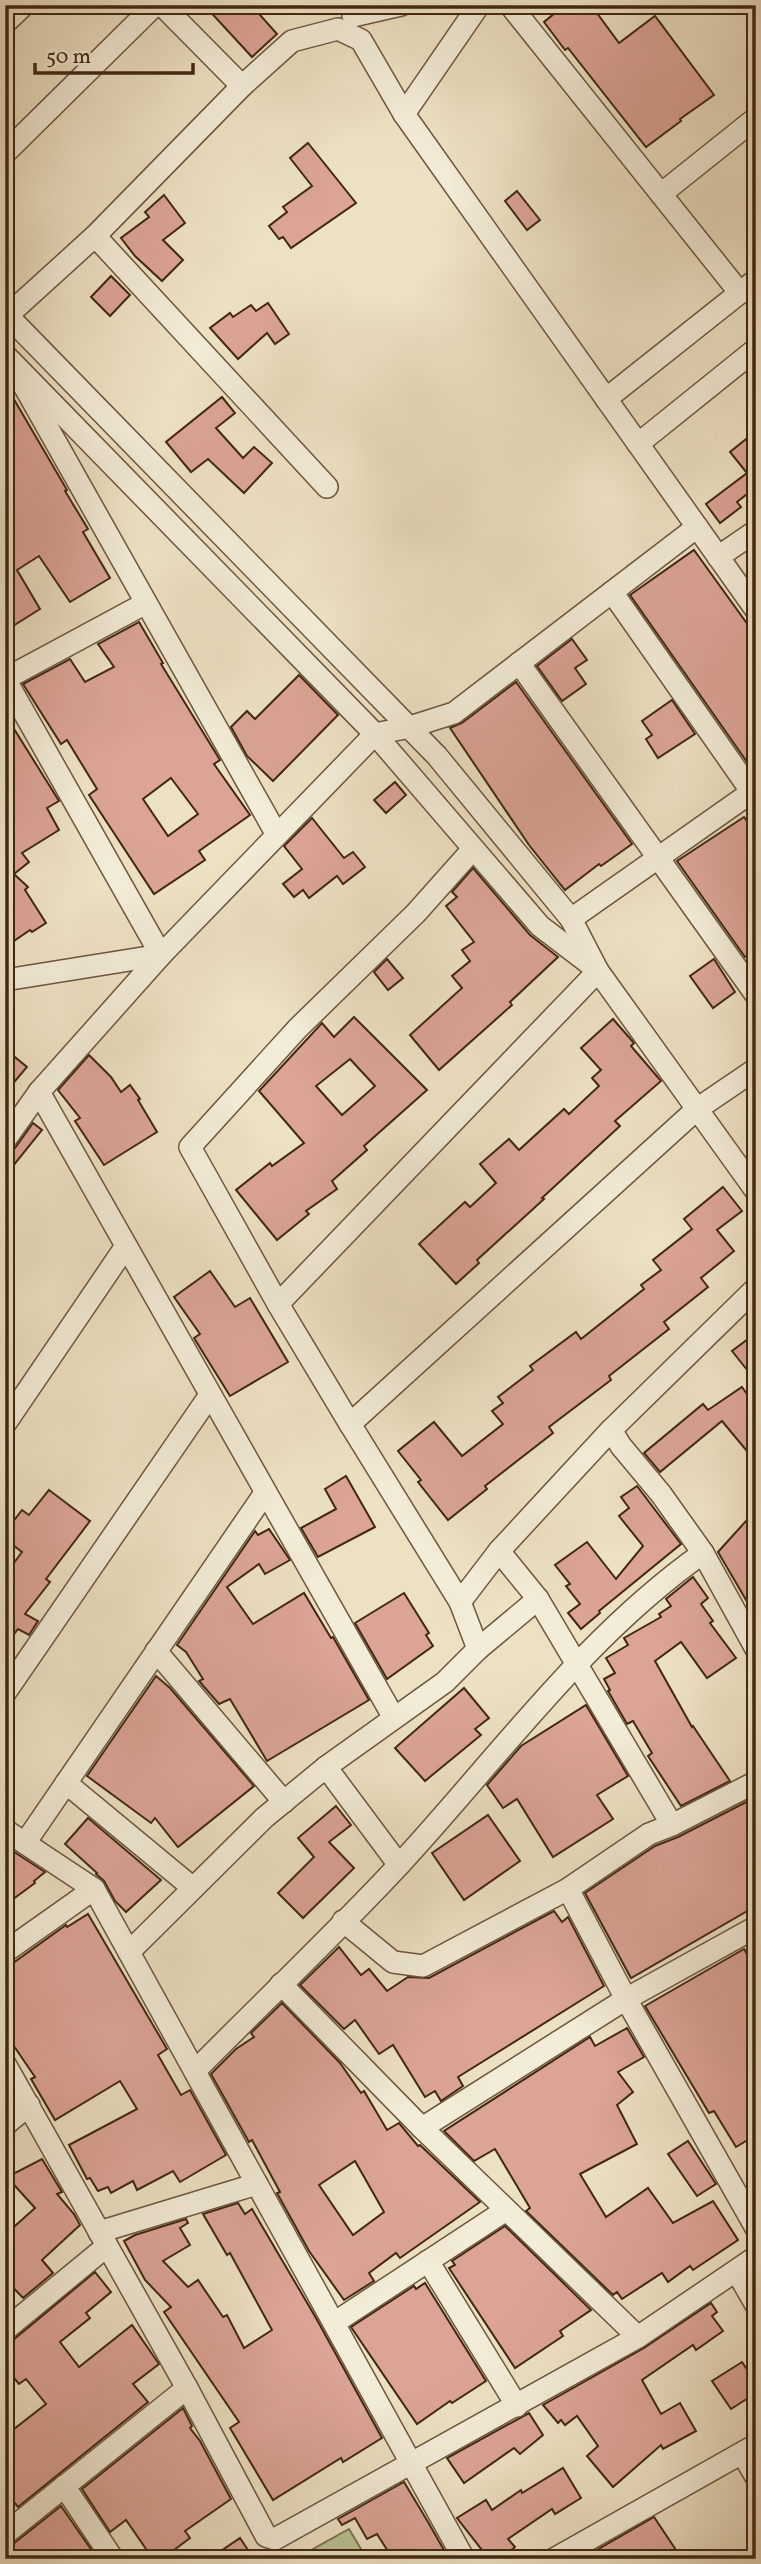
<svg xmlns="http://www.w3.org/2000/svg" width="761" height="2564" viewBox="0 0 761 2564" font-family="Vollkorn,serif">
  <rect width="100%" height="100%" fill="#ede1c3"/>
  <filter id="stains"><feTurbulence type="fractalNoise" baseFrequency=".00286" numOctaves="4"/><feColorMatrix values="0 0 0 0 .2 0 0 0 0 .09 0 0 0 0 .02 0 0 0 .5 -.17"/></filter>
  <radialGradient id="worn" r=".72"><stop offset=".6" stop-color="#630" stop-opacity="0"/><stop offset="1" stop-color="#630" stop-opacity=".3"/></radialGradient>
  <!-- green -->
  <polygon fill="#bbc292" stroke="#7e7452" stroke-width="2" points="349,2529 367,2559 295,2559"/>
  <!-- building -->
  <g fill="#dba496" stroke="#412712" stroke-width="2" fill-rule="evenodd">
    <polygon points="204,5 251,5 277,34 252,57"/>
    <polygon points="549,5 591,5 619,43 655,16 714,95 680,119 681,121 646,147 568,48 565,50 544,22 555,13"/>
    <polygon points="308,143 356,203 291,248 283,237 279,239 269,226 287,212 283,207 312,186 290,158"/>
    <polygon points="517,191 540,220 527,230 505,201"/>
    <polygon points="164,195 185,223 163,240 183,260 162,281 135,256 121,238 149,217 145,212"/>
    <polygon points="111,276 130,295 110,316 91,297"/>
    <polygon points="268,303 289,334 275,344 267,333 238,359 210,328 230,313 233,317 251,305 256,311"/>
    <polygon points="5,384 67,490 65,491 88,529 83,532 110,578 70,602 39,556 17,570 40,609 5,631"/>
    <polygon points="222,397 235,413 216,428 243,458 254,447 272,463 244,493 208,459 191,472 166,442"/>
    <polygon points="756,431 756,487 737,502 741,507 720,523 706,504 747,473 730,452"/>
    <polygon points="694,550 756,636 756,756 747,762 630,595"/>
    <path d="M139,622L163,663L161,664L220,760L214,764L250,815L199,851L205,860L154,894L89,795L97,789L67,740L61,744L23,684L70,659L85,682L114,667L98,644ZM171,778L198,814L168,836L143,799Z"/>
    <polygon points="572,639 587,660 575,668 586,684 562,701 537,666"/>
    <polygon points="299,675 338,715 273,781 247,756 231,727 247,711 255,719"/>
    <polygon points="516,682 632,844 601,866 599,864 565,890 529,845 450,728 462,723"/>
    <polygon points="672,700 695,734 658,758 646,739 652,735 642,721"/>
    <polygon points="5,706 14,722 11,724 59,801 47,808 59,830 22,853 29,862 14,874 28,887 25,890 46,923 32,932 30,930 5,947"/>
    <polygon points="395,782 406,795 386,813 374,800"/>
    <polygon points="744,817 756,834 756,950 745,957 677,861"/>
    <polygon points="312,818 344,858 353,852 365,867 343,884 337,876 309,898 303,890 294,897 283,884 302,869 284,846"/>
    <polygon points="473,868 530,935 558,957 510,1002 512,1005 439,1070 410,1035 462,988 452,976 470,961 462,950 474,942 446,906 457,897 452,892"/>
    <polygon points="387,959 403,978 388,990 374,972"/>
    <polygon points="714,959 735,992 713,1008 690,976"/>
    <path d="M354,1017L427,1090L364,1146L367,1150L332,1181L337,1189L306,1211L309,1214L277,1240L236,1190L270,1163L272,1166L304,1143L259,1091L322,1023L334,1037ZM350,1059L375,1086L342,1115L316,1086Z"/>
    <polygon points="613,1019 634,1043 631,1046 661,1081 615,1121 620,1126 542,1198 544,1199 477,1260 479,1263 456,1284 419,1244 465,1202 470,1207 496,1183 480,1164 509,1139 519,1150 564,1109 569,1114 599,1086 592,1078 601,1070 581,1048"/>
    <polygon points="5,1049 27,1067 5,1093"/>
    <polygon points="89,1055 111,1077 121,1092 130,1085 140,1099 138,1100 157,1132 104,1165 75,1121 80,1118 58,1090"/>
    <polygon points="33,1123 42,1130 5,1176 5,1153 15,1148"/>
    <polygon points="723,1187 742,1211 717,1230 734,1251 701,1278 708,1287 664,1322 669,1329 609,1376 611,1380 549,1427 553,1433 485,1486 487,1489 448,1520 418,1482 421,1480 398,1451 434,1422 462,1456 503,1424 492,1411 503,1403 498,1397 533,1370 530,1366 576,1332 581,1339 644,1289 641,1285 661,1270 653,1260 692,1229 684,1219"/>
    <polygon points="210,1271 235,1307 250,1298 288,1362 230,1396 194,1338 200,1334 174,1297"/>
    <polygon points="756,1333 756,1381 732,1351"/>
    <polygon points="742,1387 756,1407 756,1462 722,1421 660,1472 644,1453 703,1404 708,1410"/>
    <polygon points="346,1476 375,1527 318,1557 301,1528 336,1509 325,1489"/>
    <polygon points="637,1486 681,1544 599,1611 600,1613 581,1629 568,1613 580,1604 566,1586 570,1584 555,1565 587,1542 616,1579 643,1546 619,1516 629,1508 621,1497"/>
    <polygon points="49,1490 90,1521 46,1579 50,1582 25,1614 38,1621 29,1635 18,1629 5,1646 5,1575 22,1552 5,1539 5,1532 22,1510 29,1515"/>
    <polygon points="756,1510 756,1617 718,1552"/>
    <polygon points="269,1529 290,1560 265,1574 259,1564 227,1587 253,1624 304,1593 331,1638 333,1637 369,1700 267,1761 230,1699 219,1704 199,1681 203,1679 186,1652 177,1645 255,1531 258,1535"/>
    <polygon points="693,1577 708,1598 701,1604 713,1621 710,1623 736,1658 707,1678 681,1642 655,1661 692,1727 693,1726 730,1781 681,1806 648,1756 652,1753 633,1721 627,1724 608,1691 610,1690 604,1679 615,1673 606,1658 628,1645 624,1638 661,1617 659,1614 671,1606 666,1599"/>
    <polygon points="404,1593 429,1633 426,1635 433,1646 387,1679 355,1623"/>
    <polygon points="156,1676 170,1688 254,1786 178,1847 155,1818 151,1823 87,1776"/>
    <polygon points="464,1688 489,1718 475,1729 481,1735 425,1781 395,1748"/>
    <polygon points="586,1705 628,1776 597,1795 613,1819 553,1857 517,1799 503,1808 487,1785 521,1746"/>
    <polygon points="756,1797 756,1906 631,1978 585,1893 655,1846 678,1837"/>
    <polygon points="336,1806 351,1825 329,1842 354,1868 303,1918 278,1893 314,1857 298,1838"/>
    <polygon points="488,1815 520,1861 464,1900 432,1853"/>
    <polygon points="88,1818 161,1880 126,1912 115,1901 104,1881 96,1874 97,1873 65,1844"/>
    <polygon points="5,1846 45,1872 34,1881 35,1883 5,1905"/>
    <polygon points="554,1911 562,1922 568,1917 604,1986 458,2077 463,2086 441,2101 435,2091 425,2097 393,2045 379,2054 355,2020 344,2029 300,1985 339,1947 361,1975 369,1969 387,1991 408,1977 429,1978"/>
    <polygon points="88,1914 167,2049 158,2055 181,2095 190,2090 226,2155 180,2182 173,2171 137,2190 133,2181 111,2193 108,2187 98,2191 90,2178 87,2179 69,2145 137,2109 120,2081 55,2120 31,2079 35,2077 5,2033 5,1965 13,1963 66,1925 67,1927"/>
    <polygon points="744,1949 756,1970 756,2135 736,2147 714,2111 709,2113 645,2006"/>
    <path d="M282,2003L340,2063L361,2093L364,2091L387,2130L399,2123L418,2146L420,2145L480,2202L400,2258L396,2253L369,2273L374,2281L344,2300L309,2251L277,2193L280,2192L252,2140L249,2142L211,2074L236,2049L254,2037L251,2033ZM355,2161L384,2212L353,2235L319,2185Z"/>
    <polygon points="627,2028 644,2057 618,2072 633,2092 617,2105 637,2144 580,2174 606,2217 648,2188 673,2223 713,2201 738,2240 693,2270 690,2266 668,2282 662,2273 622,2299 617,2292 613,2295 526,2211 530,2208 495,2149 474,2161 444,2131 590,2037 595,2046"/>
    <polygon points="688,2141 716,2184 697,2196 668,2154"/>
    <polygon points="42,2159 62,2192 57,2194 74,2214 80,2225 42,2260 53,2273 23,2298 5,2279 5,2235 35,2208 7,2177"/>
    <polygon points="238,2203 245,2214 252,2209 316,2318 382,2438 343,2462 341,2458 273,2500 230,2428 239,2422 164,2312 171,2307 145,2280 124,2241 135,2235 186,2219 188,2223 180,2228 190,2245 163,2261 188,2287 198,2280 223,2317 227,2315 244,2348 272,2330 230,2253 227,2255 203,2214"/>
    <polygon points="505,2226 591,2310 560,2331 563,2336 515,2368 449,2268 455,2265 452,2261"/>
    <polygon points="95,2272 111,2292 86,2313 90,2318 60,2342 79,2367 132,2325 159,2364 133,2384 148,2402 18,2507 5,2491 5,2436 46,2404 26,2379 19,2384 14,2378 5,2385 5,2343 13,2340"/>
    <polygon points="425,2283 486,2381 452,2403 450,2401 417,2424 351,2327 414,2286 416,2289"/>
    <polygon points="711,2303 717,2312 712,2316 723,2331 696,2350 693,2345 642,2380 661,2414 680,2403 696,2431 663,2449 661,2445 613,2487 587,2456 598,2446 577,2416 565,2425 561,2420 558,2423 543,2405 644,2348"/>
    <polygon points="742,2362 756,2383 756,2393 731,2409 712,2381"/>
    <polygon points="183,2408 192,2426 190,2428 200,2441 231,2499 185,2531 190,2538 162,2559 153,2559 126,2520 110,2532 82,2489"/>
    <polygon points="529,2413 543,2435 520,2454 514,2448 464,2483 447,2458"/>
    <polygon points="563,2468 581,2498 555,2514 552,2509 508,2539 515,2547 501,2559 489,2559 457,2518 486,2500 492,2510 521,2490 522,2493"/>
    <polygon points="404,2482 428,2522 449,2559 393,2559 377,2534 367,2539 355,2518 342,2525 338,2519"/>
    <polygon points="61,2506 95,2555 94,2559 5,2559 5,2547 13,2544"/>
    <polygon points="654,2517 682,2559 581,2559"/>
    <polygon points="240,2538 254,2559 209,2559"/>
  </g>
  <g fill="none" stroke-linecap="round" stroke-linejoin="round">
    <!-- minor casing -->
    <g stroke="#6c563e" stroke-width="24">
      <g id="minor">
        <polyline points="162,5 242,86 292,41 338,29 361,40 404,114 756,610"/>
        <polyline points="510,5 740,293"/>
        <polyline points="353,16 401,5"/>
        <polyline points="5,23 24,5"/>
        <polyline points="404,114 479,5"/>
        <polyline points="5,153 155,5"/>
        <polyline points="661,194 756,118"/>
        <polyline points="95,236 327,487"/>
        <polyline points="5,313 437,756 571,919 598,971"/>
        <polyline points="8,315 95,236 242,86"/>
        <polyline points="5,355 375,734 540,926 591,965"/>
        <polyline points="23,384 277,835"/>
        <polyline points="606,399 756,280"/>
        <polyline points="638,444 756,349"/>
        <polyline points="718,557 756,531"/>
        <polyline points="612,592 756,798"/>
        <polyline points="519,663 756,995"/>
        <polyline points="5,679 161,955 5,980"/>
        <polyline points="5,679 146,603"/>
        <polyline points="571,919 756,789"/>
        <polyline points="756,1069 697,1109 350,1424 278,1304 598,971 756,1191"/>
        <polyline points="39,1092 394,1718"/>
        <polyline points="5,1140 39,1092 161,955 375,734 410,727 454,713 697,527"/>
        <polyline points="278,1304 190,1147 298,1028 416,913 473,849"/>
        <polyline points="5,1424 126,1246"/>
        <polyline points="611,1430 621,1446 661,1494 703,1553 756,1649"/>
        <polyline points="460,1602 499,1551"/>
        <polyline points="478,1649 538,1599"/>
        <polyline points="156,1651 284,1802"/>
        <polyline points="5,1693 210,1395"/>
        <polyline points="326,1767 399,1865"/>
        <polyline points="66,1783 193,1888"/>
        <polyline points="672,1825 538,1599 499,1551 611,1430 756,1288"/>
        <polyline points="5,1830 94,1889 464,2559"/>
        <polyline points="25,1843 265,1493"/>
        <polyline points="568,1889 626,1999 756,2228"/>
        <polyline points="343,1921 393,1962 423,1966 568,1889 649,1834 672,1825 756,1782"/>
        <polyline points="5,1952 94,1889"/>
        <polyline points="129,1952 264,1818 326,1767 445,1682 478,1649 460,1602 350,1424"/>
        <polyline points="281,1984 422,2128 638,2337"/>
        <polyline points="5,2064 187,2388 266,2536 275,2539 638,2337 756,2257"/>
        <path d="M195,2071C263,2002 334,1935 400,1864C498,1758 584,1637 703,1553"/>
        <polyline points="5,2125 29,2105"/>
        <polyline points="422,2128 626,1999 756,1927"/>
        <polyline points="99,2232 257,2184"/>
        <polyline points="428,2261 517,2406"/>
        <polyline points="737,2272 756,2305"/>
        <polyline points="334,2323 506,2210"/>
        <polyline points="5,2330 107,2246"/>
        <polyline points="742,2453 756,2477"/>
        <polyline points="64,2486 113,2559"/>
        <polyline points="5,2534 187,2388"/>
        <polyline points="554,2559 756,2445"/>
      </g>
    </g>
    <!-- minor -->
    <use href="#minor" stroke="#f3ecd8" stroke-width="21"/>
  </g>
  <!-- margin -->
  <rect width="761" height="2564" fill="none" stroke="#ede1c3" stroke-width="28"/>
  <rect x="7" y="7" width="747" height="2550" fill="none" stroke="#412712" stroke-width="3.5"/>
  <rect x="14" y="14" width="733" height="2536" fill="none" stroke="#412712" stroke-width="2"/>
  <!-- scale -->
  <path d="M35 63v10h158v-10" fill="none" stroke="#412712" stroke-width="3.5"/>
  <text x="46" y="63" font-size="21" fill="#412712" stroke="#f3ecd8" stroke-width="5" paint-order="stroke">50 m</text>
  <rect width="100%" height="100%" filter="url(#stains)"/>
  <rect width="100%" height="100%" fill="url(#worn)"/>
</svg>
